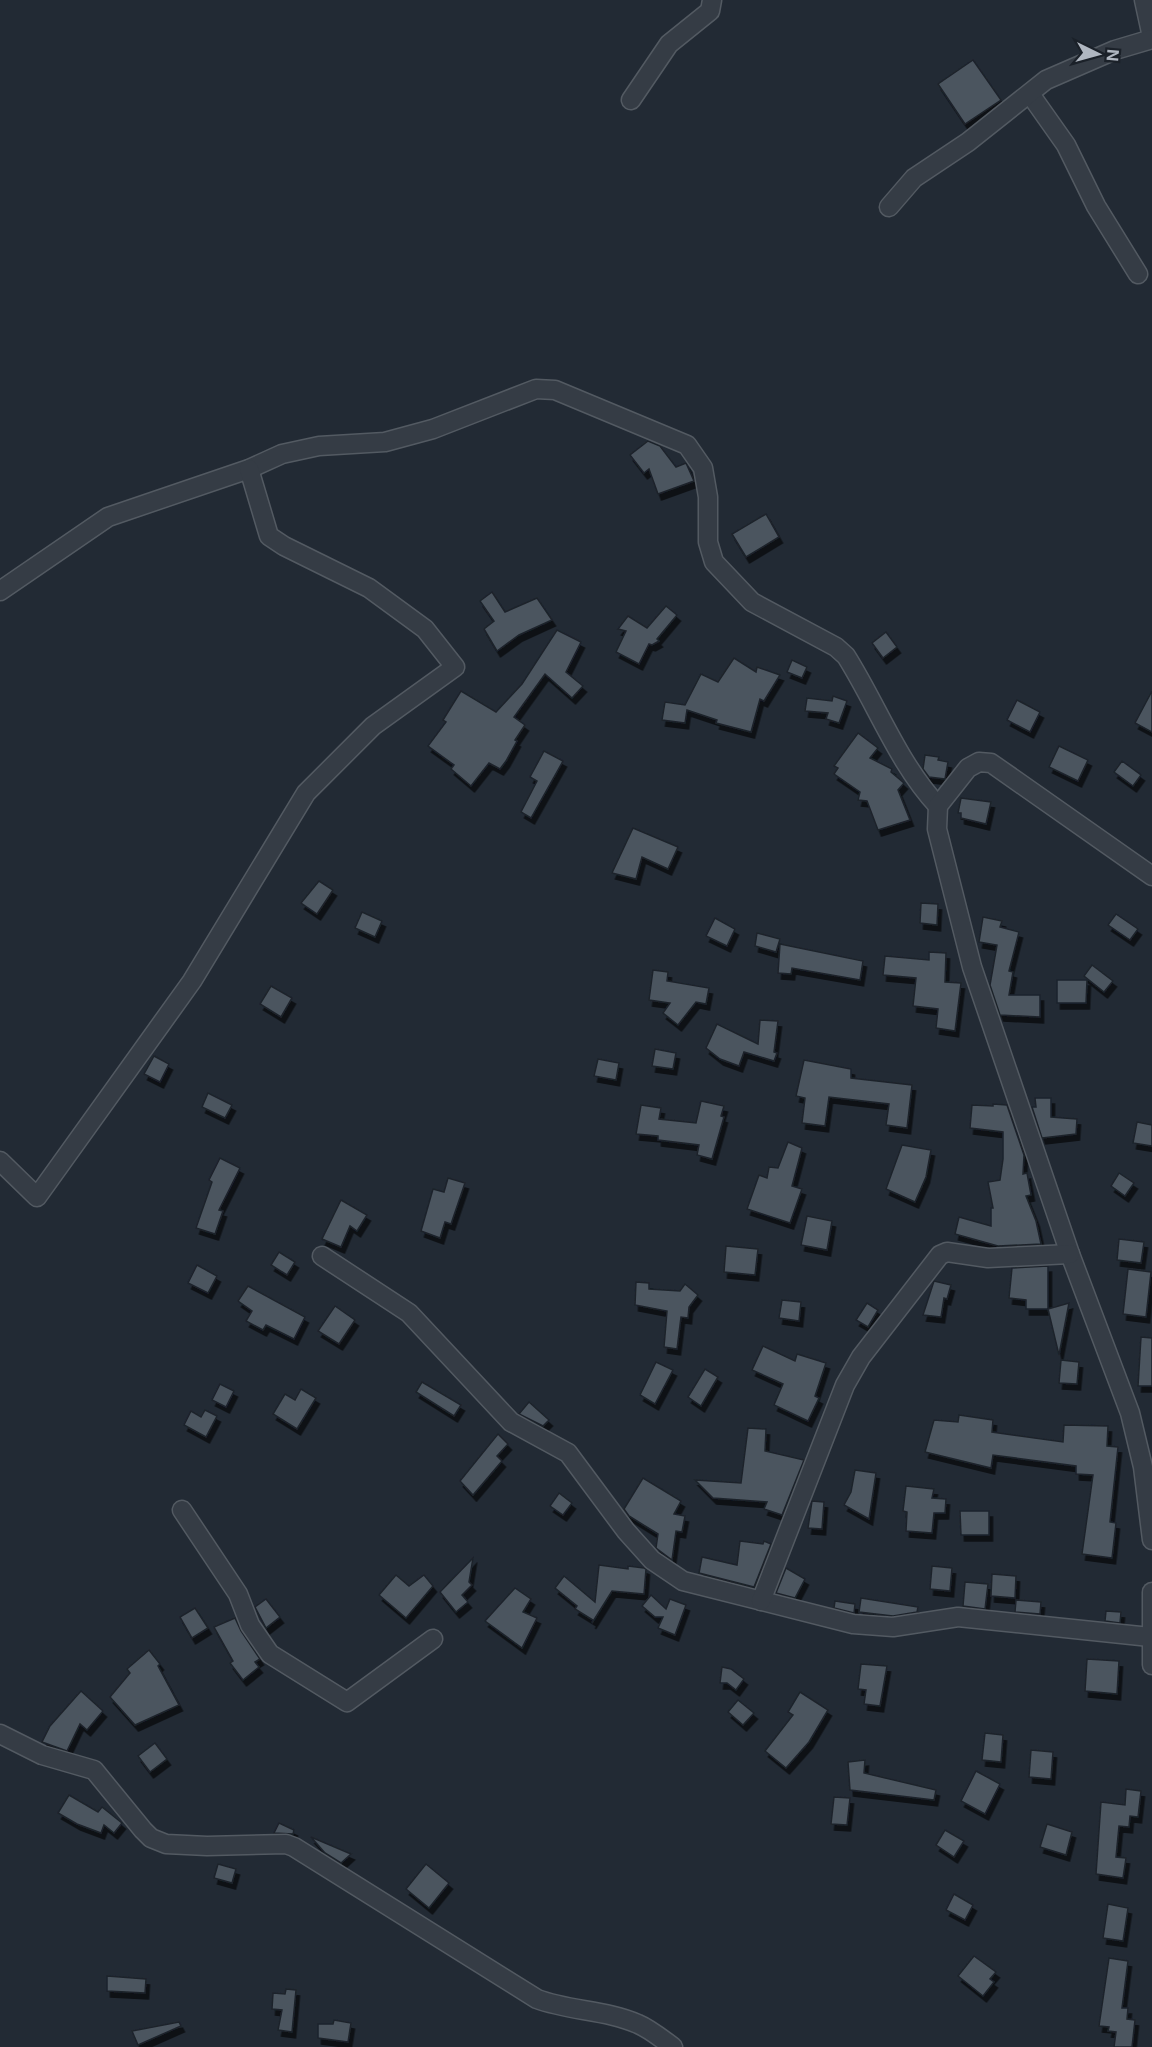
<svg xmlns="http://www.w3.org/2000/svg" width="1152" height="2047" viewBox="0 0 1152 2047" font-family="Inter,sans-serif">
  <defs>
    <filter id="shadow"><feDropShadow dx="3.5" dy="6" stdDeviation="0" flood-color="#0009"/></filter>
  </defs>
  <rect width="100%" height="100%" fill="#222a34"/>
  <!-- building -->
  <g fill="#4b555f" stroke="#1d232b" stroke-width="1.5" filter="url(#shadow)">
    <polygon points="973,60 1001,100 965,124 938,84"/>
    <polygon points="648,441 660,446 676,467 686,463 694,481 658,494 649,469 644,473 630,455"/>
    <polygon points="766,514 779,537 746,557 732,534"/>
    <polygon points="492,592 505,612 537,598 552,620 519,635 497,651 484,629 494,621 480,601"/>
    <polygon points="666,606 677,615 657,639 659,641 652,645 649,644 639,664 616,652 626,631 618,629 628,616 647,628"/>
    <polygon points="557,630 581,642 566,672 583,686 572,698 545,674 514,717 525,725 515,740 517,741 506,761 500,769 489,763 471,786 451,769 454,765 428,746 446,722 443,720 461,691 496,712 522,684"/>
    <polygon points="886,632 897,647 883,658 872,643"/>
    <polygon points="734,658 756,672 757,667 780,675 764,701 760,699 751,732 716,723 717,720 687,710 685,723 662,720 665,702 685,705 701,674 718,682"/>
    <polygon points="792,660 807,667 802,678 787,672"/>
    <polygon points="1152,691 1152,732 1135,723"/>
    <polygon points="833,696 847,701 839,723 826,719 828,713 805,711 807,698 832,701"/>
    <polygon points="1017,700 1040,712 1030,732 1007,720"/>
    <polygon points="858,733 878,748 870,758 892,769 891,772 904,783 898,790 910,820 878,830 867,801 858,800 860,792 834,774 838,768 834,766"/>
    <polygon points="1059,746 1088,760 1078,781 1049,767"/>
    <polygon points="544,751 563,761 531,818 521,812 537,781 530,777"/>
    <polygon points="925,755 939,757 938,760 948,762 945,779 929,777 923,769"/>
    <polygon points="1122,761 1141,775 1133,786 1114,772"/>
    <polygon points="961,798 991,802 986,824 961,818 961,813 958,813"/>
    <polygon points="633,828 678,847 668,869 642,857 636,879 612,873"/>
    <polygon points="319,881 333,890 317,914 301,903"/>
    <polygon points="921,903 938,904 937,925 920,923"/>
    <polygon points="362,912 382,921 375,937 355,928"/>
    <polygon points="1116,914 1138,929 1130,940 1108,925"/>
    <polygon points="983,917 1002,921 1000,927 1019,932 1009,971 1013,972 1009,995 1040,995 1040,1017 1000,1015 990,985 997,945 979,942"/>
    <polygon points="715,918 735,929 727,946 706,936"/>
    <polygon points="757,933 780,939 776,952 755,946"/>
    <polygon points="780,944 863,961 860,980 792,968 791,974 778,973"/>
    <polygon points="929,952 946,953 945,982 961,983 955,1031 936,1028 938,1009 913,1006 916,978 883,975 885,956 929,960"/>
    <polygon points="1092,965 1113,981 1104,992 1084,976"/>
    <polygon points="653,970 668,972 667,981 709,988 706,1004 696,1002 678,1025 663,1013 670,1003 649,1000"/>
    <polygon points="1057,980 1087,980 1086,1003 1057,1003"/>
    <polygon points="271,986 292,998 281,1017 260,1004"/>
    <polygon points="760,1020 778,1021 774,1052 777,1053 774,1061 744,1052 739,1066 720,1059 706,1048 717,1024 758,1044"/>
    <polygon points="655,1049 676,1053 673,1069 652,1066"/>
    <polygon points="154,1056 169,1064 160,1082 144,1074"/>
    <polygon points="598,1059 619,1063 616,1080 594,1076"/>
    <polygon points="804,1060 851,1069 851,1078 912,1085 907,1128 886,1125 889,1104 829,1097 825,1126 802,1123 805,1098 796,1096"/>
    <polygon points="208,1093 232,1105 225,1118 202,1107"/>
    <polygon points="1035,1098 1051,1098 1051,1117 1077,1119 1076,1134 1042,1138 1032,1107 1036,1107"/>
    <polygon points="701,1101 724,1106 721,1116 724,1117 712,1159 697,1155 699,1145 658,1140 658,1136 636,1134 641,1105 661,1108 659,1119 696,1123"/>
    <polygon points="993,1104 1007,1105 1024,1155 1023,1174 1027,1173 1031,1195 1026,1196 1036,1221 1041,1244 998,1246 955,1234 959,1217 991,1226 991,1208 993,1208 988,1182 1000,1180 1003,1159 1003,1132 970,1128 972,1105 993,1106"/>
    <polygon points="1137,1122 1152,1125 1152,1146 1133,1143"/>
    <polygon points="788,1142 802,1148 792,1186 802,1189 790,1223 747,1209 759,1175 767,1178 769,1167 778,1168"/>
    <polygon points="902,1145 931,1150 926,1177 915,1202 886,1189"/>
    <polygon points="220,1158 240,1168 219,1210 223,1211 215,1234 196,1228 212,1182 209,1180"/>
    <polygon points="1119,1173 1134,1183 1125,1196 1111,1186"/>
    <polygon points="448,1178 465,1183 451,1224 445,1222 440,1238 421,1231 433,1189 444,1192"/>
    <polygon points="341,1200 367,1215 357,1231 350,1226 341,1247 322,1239"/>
    <polygon points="807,1216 832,1221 827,1250 801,1245"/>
    <polygon points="1119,1239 1144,1242 1141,1263 1117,1260"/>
    <polygon points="726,1246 758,1249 755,1275 724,1272"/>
    <polygon points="279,1252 295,1262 287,1275 271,1265"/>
    <polygon points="197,1265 217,1276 208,1293 188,1283"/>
    <polygon points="1048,1266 1048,1309 1026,1309 1026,1300 1009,1298 1012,1268"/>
    <polygon points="1128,1269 1151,1272 1146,1317 1123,1314"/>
    <polygon points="934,1281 951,1285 947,1299 944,1298 941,1317 923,1315"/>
    <polygon points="636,1282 649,1283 649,1289 680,1291 685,1284 698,1295 689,1307 688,1318 681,1317 677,1349 664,1347 667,1311 635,1305"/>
    <polygon points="248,1286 305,1317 294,1339 266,1325 263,1330 246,1321 252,1311 238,1301"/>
    <polygon points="782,1300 801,1302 799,1321 779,1318"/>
    <polygon points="867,1303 878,1310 868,1327 856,1320"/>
    <polygon points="1069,1303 1059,1355 1048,1309"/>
    <polygon points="335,1306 355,1320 339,1344 318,1331"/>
    <polygon points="1141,1337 1152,1338 1152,1386 1138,1386"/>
    <polygon points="763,1346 795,1361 797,1354 826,1363 815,1396 819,1398 808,1421 774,1405 783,1384 752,1370"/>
    <polygon points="1061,1360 1079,1362 1077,1384 1059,1383"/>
    <polygon points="656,1362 673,1370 655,1404 640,1395"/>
    <polygon points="705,1369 718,1377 701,1406 688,1397"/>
    <polygon points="422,1382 461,1405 454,1416 416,1392"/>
    <polygon points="220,1384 234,1391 226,1407 212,1400"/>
    <polygon points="301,1389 316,1398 297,1429 273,1414 285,1394 295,1400"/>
    <polygon points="529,1402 549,1420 543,1426 519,1414"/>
    <polygon points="205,1410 217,1416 206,1437 184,1425 191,1411 201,1417"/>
    <polygon points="959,1415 993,1420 992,1432 1063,1442 1064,1425 1108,1426 1107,1446 1118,1447 1110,1522 1116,1523 1112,1558 1082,1554 1093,1475 1076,1474 1076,1466 993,1455 991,1468 925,1452 934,1420 958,1422"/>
    <polygon points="748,1428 766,1429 765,1451 804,1460 782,1515 764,1509 767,1502 713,1498 695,1480 741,1483"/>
    <polygon points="498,1434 508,1444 497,1456 502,1461 473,1495 460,1481"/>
    <polygon points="855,1470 876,1473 869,1519 844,1505 851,1492"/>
    <polygon points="643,1478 681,1501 674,1514 685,1516 682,1532 676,1531 672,1560 656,1548 658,1534 629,1516 624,1509"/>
    <polygon points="906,1486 934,1489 932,1498 946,1499 945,1513 934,1513 932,1533 906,1531 907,1512 903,1511"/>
    <polygon points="559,1493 572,1503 563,1515 550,1506"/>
    <polygon points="812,1501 824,1502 822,1529 808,1528"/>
    <polygon points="960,1511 989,1511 989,1535 961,1535"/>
    <polygon points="740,1541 763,1544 764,1541 771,1544 754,1587 699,1573 702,1557 737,1565"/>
    <polygon points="473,1558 469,1582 472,1585 462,1595 468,1602 456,1612 440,1592"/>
    <polygon points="599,1565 628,1569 628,1566 644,1568 646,1569 644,1594 612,1591 592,1623 593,1620 575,1609 577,1606 555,1588 564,1576 595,1602"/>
    <polygon points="932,1566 952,1568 950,1591 930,1589"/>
    <polygon points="786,1568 805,1579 795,1598 776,1593"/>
    <polygon points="992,1574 1016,1576 1015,1598 991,1596"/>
    <polygon points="396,1575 409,1586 424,1575 433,1586 406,1618 379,1595"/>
    <polygon points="965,1582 988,1584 985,1609 963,1606"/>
    <polygon points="515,1588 531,1599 523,1612 537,1618 522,1648 485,1621"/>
    <polygon points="651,1595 666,1609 670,1599 686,1605 675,1635 658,1628 663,1617 655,1617 642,1606"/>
    <polygon points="861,1598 918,1607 917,1612 893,1616 859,1612"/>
    <polygon points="266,1599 280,1617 266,1628 255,1607"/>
    <polygon points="1016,1600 1041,1602 1040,1614 1015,1612"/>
    <polygon points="835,1601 855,1604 854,1613 834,1608"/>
    <polygon points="195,1608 208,1628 192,1638 180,1617"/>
    <polygon points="1106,1611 1121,1612 1120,1623 1105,1621"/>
    <polygon points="235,1618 241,1631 260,1659 255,1662 259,1667 243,1680 230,1663 233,1661 214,1627"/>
    <polygon points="149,1650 160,1664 158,1666 179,1705 135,1725 110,1697 130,1673 127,1669"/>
    <polygon points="1087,1659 1119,1661 1117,1694 1085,1691"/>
    <polygon points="861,1664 887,1666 880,1706 864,1704 866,1690 858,1689"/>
    <polygon points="722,1667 731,1669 744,1679 736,1690 727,1683 720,1683"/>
    <polygon points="81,1691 103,1711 87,1730 80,1724 67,1751 42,1742 50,1726"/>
    <polygon points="800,1692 828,1710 809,1742 786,1768 765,1751 793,1715 788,1712"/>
    <polygon points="738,1700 754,1713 743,1725 728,1712"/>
    <polygon points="985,1733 1003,1735 1001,1762 982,1760"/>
    <polygon points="155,1743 167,1759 150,1772 138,1756"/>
    <polygon points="1031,1750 1053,1752 1051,1779 1029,1777"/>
    <polygon points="865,1760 864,1773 936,1790 934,1800 850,1790 848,1762"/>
    <polygon points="976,1771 1000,1784 985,1814 961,1801"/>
    <polygon points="1126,1789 1141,1791 1138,1817 1130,1816 1129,1827 1119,1826 1116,1857 1126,1858 1123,1878 1096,1874 1101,1802 1125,1805"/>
    <polygon points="69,1795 98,1812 102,1807 122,1823 114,1833 104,1825 101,1833 77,1824 58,1813"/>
    <polygon points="834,1797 850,1798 847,1825 831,1824"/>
    <polygon points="279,1823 294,1830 293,1834 274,1833"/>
    <polygon points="1047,1824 1072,1832 1066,1855 1040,1847"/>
    <polygon points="945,1830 964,1841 954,1857 936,1845"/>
    <polygon points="311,1837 351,1854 341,1863 325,1853"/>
    <polygon points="218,1864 236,1869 232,1883 214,1878"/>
    <polygon points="426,1864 449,1883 429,1908 406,1889"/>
    <polygon points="954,1894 973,1905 965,1920 946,1910"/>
    <polygon points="1108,1904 1128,1908 1123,1941 1103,1938"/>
    <polygon points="974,1956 996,1972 990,1979 994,1982 983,1996 958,1976"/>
    <polygon points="1109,1958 1128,1961 1122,2008 1128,2008 1127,2019 1135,2020 1132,2047 1114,2047 1116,2032 1108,2031 1109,2027 1099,2026"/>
    <polygon points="107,1976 146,1979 145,1993 107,1991"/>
    <polygon points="286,1989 296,1990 292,2032 278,2030 282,2010 272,2009 273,1993 285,1994"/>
    <polygon points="334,2020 351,2023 348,2042 318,2038 318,2024 333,2024"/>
    <polygon points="179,2022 181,2026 138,2045 132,2031"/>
  </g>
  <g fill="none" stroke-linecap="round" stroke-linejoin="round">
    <!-- street casing -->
    <g stroke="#535a62" stroke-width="21">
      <g id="street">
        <polyline points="1144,0 1152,37"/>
        <polyline points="1030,94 1066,145 1096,206 1138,274"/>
        <polyline points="631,100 669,44 710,11 712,0"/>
        <polyline points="889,207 914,178 968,142 1046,80 1115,50 1152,39"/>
        <path d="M0,591L108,517L249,469L282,454L319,446L385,442L433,429L536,389L555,390L687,445L703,468L708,497V542L714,562L752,602L836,647L846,656C877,705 898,763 938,806"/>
        <polyline points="1152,876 991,763 979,762 968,768 938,806 937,829 972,967 1070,1254 1130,1413 1143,1467 1152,1540"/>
        <polyline points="0,1161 37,1197 192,981 306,793 373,726 455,667 425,629 369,588 284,546 269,536 249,469"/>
        <polyline points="322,1256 409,1313 511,1422 568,1453 626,1531 652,1560 683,1581 853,1624 893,1627 958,1617 1150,1637"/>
        <polyline points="182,1510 238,1594 250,1625 270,1654 347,1702 433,1639"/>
        <polyline points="1152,1592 1152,1665"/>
        <polyline points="761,1601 845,1385 861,1357 940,1255 947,1252 988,1258 1070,1254"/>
        <path d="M0,1734L42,1755L94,1770L143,1830L151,1838L166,1844L207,1846L286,1844L294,1847L537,1999C569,2011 607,2010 638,2024C650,2029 662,2039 673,2047"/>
      </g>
    </g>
    <!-- street -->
    <use href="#street" stroke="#353c45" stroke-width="18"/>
  </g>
  <!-- north arrow -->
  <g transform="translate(1098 54) rotate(95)" stroke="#1b2129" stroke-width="4.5" paint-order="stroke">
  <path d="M0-4.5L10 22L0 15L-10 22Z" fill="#b0b7c1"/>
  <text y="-9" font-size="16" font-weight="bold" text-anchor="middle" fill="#b0b7c1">N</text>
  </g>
</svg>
